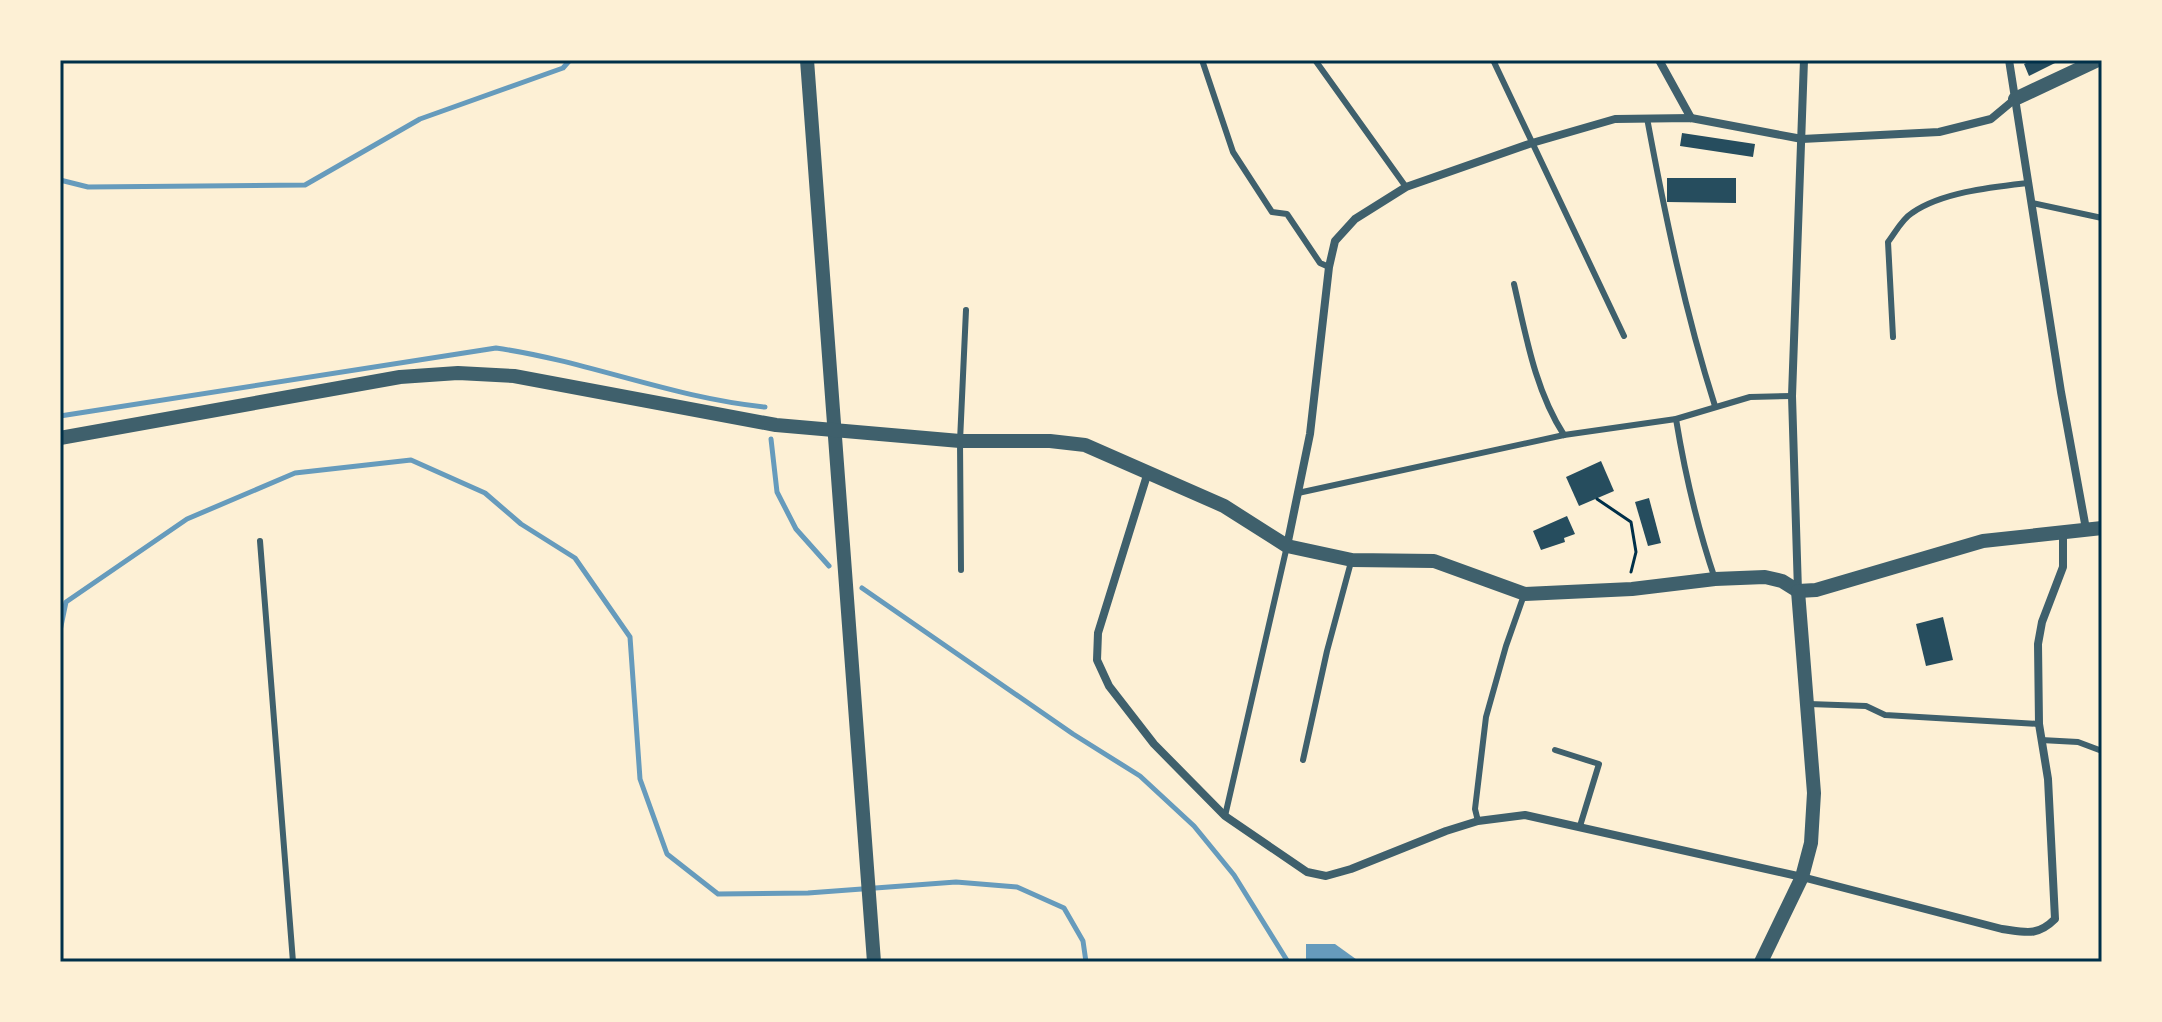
<svg xmlns="http://www.w3.org/2000/svg" width="2162" height="1022" viewBox="0 0 2162 1022" font-family="Quicksand,sans-serif">
  <rect width="100%" height="100%" fill="#fdf0d5"/>
  <!-- water -->
  <polygon fill="#669bbc" points="1306,944 1335,944 1360,962 1306,962"/>
  <g fill="none" stroke-linecap="round" stroke-linejoin="round">
    <!-- stream -->
    <g stroke="#669bbc" stroke-width="5">
      <polyline points="60,180 88,187 305,185 420,119 563,68 570,60"/>
      <path d="M60,416L496,348C587,361 673,398 765,407"/>
      <polyline points="771,439 777,492 796,529 829,566"/>
      <polyline points="862,588 1073,734 1140,776 1194,826 1234,875 1288,962"/>
      <polyline points="60,631 66,602 187,519 295,473 411,460 485,493 521,524 575,558 630,637 640,779 667,854 718,894 808,893 956,882 1017,887 1064,908 1083,941 1086,962"/>
    </g>
  </g>
  <!-- building -->
  <g fill="#264d5e">
    <polygon points="2032,60 2061,60 2029,76 2024,64"/>
    <polygon points="1682,133 1755,144 1753,157 1680,146"/>
    <polygon points="1667,178 1736,178 1736,203 1667,202"/>
    <polygon points="1601,461 1614,491 1579,506 1566,477"/>
    <polygon points="1649,498 1661,543 1648,546 1635,502"/>
    <polygon points="1567,516 1575,534 1564,538 1565,542 1541,550 1533,531"/>
    <polygon points="1943,617 1953,660 1926,666 1916,624"/>
  </g>
  <g fill="none" stroke-linecap="round" stroke-linejoin="round">
    <!-- path -->
    <polyline stroke="#003049" stroke-width="3" points="1597,499 1631,522 1636,552 1631,572"/>
    <!-- service -->
    <g stroke="#3f606c" stroke-width="6">
      <polyline points="1202,60 1233,152 1272,212 1287,214 1320,263 1329,267"/>
      <polyline points="1315,60 1406,187"/>
      <polyline points="1493,60 1624,336"/>
      <path d="M1647,118C1665,215 1685,312 1715,406"/>
      <polyline points="2032,203 2102,218"/>
      <path d="M1514,284C1526,336 1535,390 1564,435"/>
      <path d="M1893,337L1888,242C1895,233 1902,219 1912,213C1942,192 1993,187 2028,183"/>
      <path d="M1676,419C1685,474 1697,526 1715,579"/>
      <polyline points="1298,493 1564,435 1676,419 1750,397 1792,396"/>
      <polyline points="260,541 293,962"/>
      <polyline points="961,570 960,441 966,310"/>
      <polyline points="1809,704 1866,706 1885,715 2039,724"/>
      <polyline points="2041,740 2078,742 2102,751"/>
      <polyline points="1555,750 1599,764 1580,826"/>
      <polyline points="1303,760 1327,651 1351,562"/>
      <polyline points="1225,816 1287,546"/>
      <polyline points="1478,821 1475,809 1486,717 1506,646 1524,595"/>
    </g>
    <!-- minor -->
    <g stroke="#3f606c" stroke-width="8">
      <polyline points="1659,60 1691,118"/>
      <polyline points="2009,60 2061,392 2086,529"/>
      <path d="M1148,472L1098,633L1097,660L1109,686L1154,744L1225,816L1307,872L1326,876L1351,869L1446,831L1478,821L1525,815L1802,877L2002,929C2025,932 2037,937 2055,919L2048,779L2039,724L2038,644L2042,622L2063,567V533"/>
      <polyline points="1287,546 1310,434 1329,267 1335,241 1355,219 1406,187 1532,143 1615,119 1691,118 1802,139 1939,132 1991,119 2015,99"/>
      <polyline points="1798,591 1792,396 1804,60"/>
    </g>
    <!-- tertiary -->
    <g stroke="#3f606c" stroke-width="14">
      <polyline points="807,60 874,962"/>
      <polyline points="2015,99 2098,60"/>
      <polyline points="60,438 400,377 458,373 514,376 776,425 960,441 1050,441 1085,445 1224,506 1287,546 1352,560 1434,561 1525,594 1632,589 1715,579 1765,577 1782,581 1798,591 1816,590 1983,541 2102,528"/>
      <polyline points="1761,962 1802,877 1811,843 1814,793 1798,591"/>
    </g>
  </g>
  <!-- border -->
  <rect width="2162" height="1022" fill="none" stroke="#fdf0d5" stroke-width="124"/>
  <rect x="62" y="62" width="2038" height="898" fill="none" stroke="#003049" stroke-width="3"/>
</svg>
